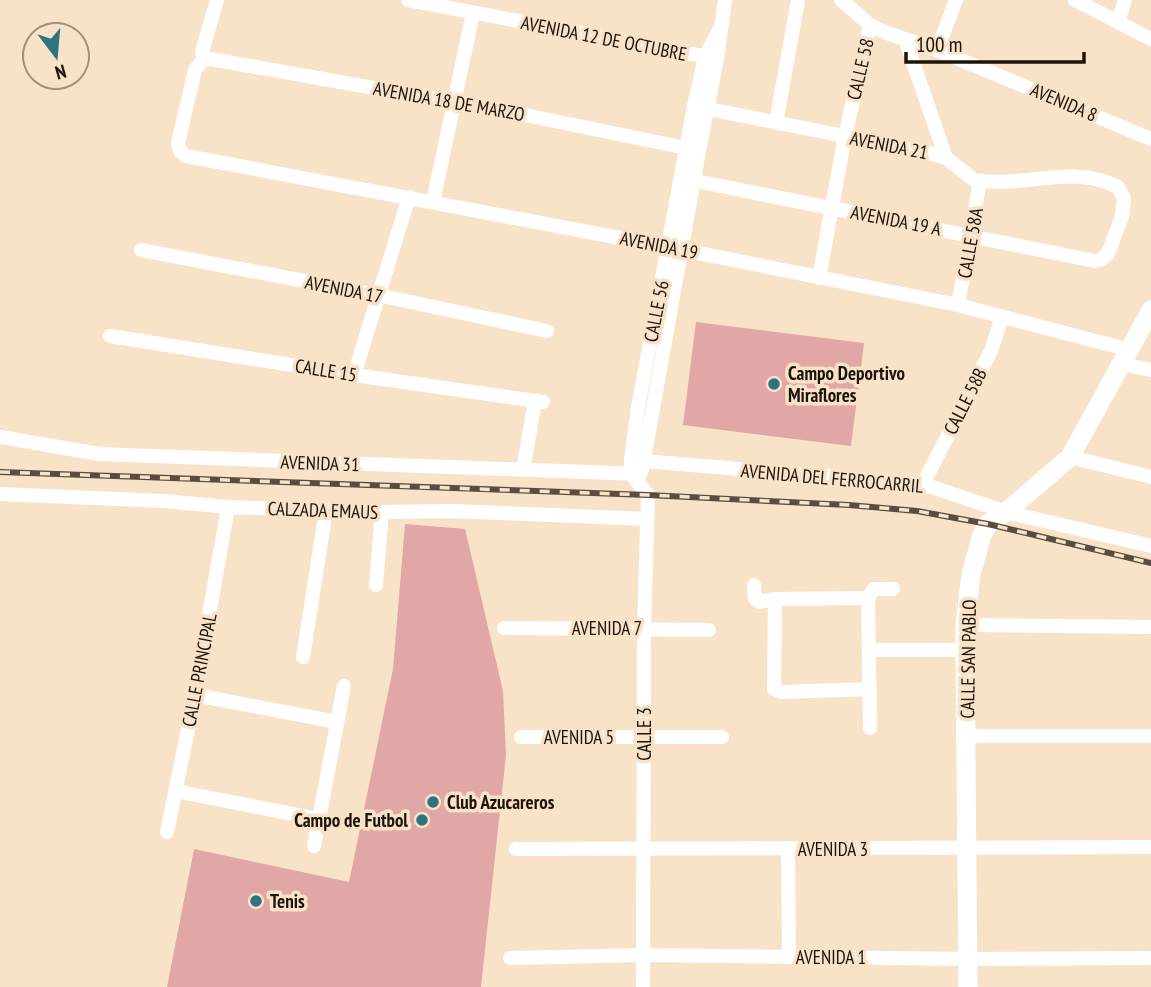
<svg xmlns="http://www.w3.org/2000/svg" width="1151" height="987" viewBox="0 0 1151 987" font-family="'PT Sans Narrow',sans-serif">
  <rect width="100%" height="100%" fill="#f9e3c8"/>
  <!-- pitch -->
  <g fill="#e1a7a6">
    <polygon points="696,322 864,343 851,446 683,425"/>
    <polygon points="405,524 465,529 503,691 506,755 481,987 167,987 194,849 349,882 393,669"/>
  </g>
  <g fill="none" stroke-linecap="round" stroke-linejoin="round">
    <!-- street -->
    <g stroke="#fff" stroke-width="14">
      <polyline points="408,0 713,58"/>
      <polyline points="841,0 870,25 887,33 937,50 1151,139"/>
      <polyline points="1075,0 1151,39"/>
      <polyline points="1118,22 1125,0"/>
      <polyline points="905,39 946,158"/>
      <polyline points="937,50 956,0"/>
      <polyline points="202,52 217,0"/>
      <polyline points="776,123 798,0"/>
      <polyline points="686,148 530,116 211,59 202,61 195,70 178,143 180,151 186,156 668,247 958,305 1130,350"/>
      <path d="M681,178L1095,261L1100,260L1108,254L1122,216L1124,198L1118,187C1074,163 1021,189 974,180L946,158L929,153L694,106"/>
      <polyline points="433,202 473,13"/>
      <polyline points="141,250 378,295 547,331"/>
      <polyline points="819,278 845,136 870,25"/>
      <polyline points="958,305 980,181"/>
      <polyline points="110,336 354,375 543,402"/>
      <polyline points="1122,364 1151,370"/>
      <polyline points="354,375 409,197"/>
      <polyline points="0,437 99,454 640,474"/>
      <polyline points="1070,457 1151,477"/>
      <polyline points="631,460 923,484 1006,512 1151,546"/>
      <polyline points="523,470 535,401"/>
      <polyline points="642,470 699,151 717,59 725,0"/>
      <polyline points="923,484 991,351 1002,317"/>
      <polyline points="0,494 164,501 228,507 382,512 452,511 647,519"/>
      <polyline points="376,585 382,512"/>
      <polyline points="754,585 755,599 759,602 775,599 868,598"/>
      <polyline points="775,599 774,689 782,692 870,689"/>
      <polyline points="965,625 1151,627"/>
      <polyline points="504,628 709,630"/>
      <polyline points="869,650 965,650"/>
      <polyline points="303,657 326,510"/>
      <polyline points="195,695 337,722"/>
      <polyline points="870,728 868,598 874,589 893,589"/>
      <polyline points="968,736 1151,736"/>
      <polyline points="521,737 722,737"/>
      <polyline points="175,791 319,819"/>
      <polyline points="167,832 195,695 228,507"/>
      <polyline points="314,846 344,686"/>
      <polyline points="516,849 1151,847"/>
      <polyline points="788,849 789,957"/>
      <polyline points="510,958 643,955 969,959 1151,958"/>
      <polyline points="643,987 644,628 648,495 631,474 631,460 638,407 694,106 705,57 720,28"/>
    </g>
    <!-- secondary -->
    <polyline stroke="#fff" stroke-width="19" points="968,987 965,650 965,625 971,574 982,535 988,524 1006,512 1070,457 1151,310"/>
    <!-- rail casing -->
    <g stroke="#584d3f" stroke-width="6">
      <polyline id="rail" points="0,472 648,495 849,505 917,511 988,524 1151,563"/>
    </g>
    <!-- rail -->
    <use href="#rail" stroke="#f9e3c8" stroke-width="3.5" stroke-dasharray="10" stroke-linecap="butt"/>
  </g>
  <!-- markers -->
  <g fill="#2d757e" stroke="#f9e3c8" stroke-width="2.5">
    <circle cx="774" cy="384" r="7"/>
    <circle cx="433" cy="802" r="7"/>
    <circle cx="422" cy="820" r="7"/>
    <circle cx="256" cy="901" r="7"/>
  </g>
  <g text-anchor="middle" stroke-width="7" stroke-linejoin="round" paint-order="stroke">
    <!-- street labels -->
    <g font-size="19" fill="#1b140a" stroke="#f9e3c8">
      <text transform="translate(604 38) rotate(11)" y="7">AVENIDA 12 DE OCTUBRE</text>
      <text transform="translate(860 69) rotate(-77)" y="7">CALLE 58</text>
      <text transform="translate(449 101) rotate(10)" y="7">AVENIDA 18 DE MARZO</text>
      <text transform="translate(1064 102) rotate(23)" y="7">AVENIDA 8</text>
      <text transform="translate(889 145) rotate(11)" y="7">AVENIDA 21</text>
      <text transform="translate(896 220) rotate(11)" y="7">AVENIDA 19 A</text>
      <text transform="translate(970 243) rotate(-80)" y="7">CALLE 58A</text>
      <text transform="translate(659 245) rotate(11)" y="7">AVENIDA 19</text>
      <text transform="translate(344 289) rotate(11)" y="7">AVENIDA 17</text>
      <text transform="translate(656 311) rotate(-79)" y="7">CALLE 56</text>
      <text transform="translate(326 370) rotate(9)" y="7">CALLE 15</text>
      <text transform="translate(965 401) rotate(-63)" y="7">CALLE 58B</text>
      <text transform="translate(320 463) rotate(2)" y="7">AVENIDA 31</text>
      <text transform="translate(832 478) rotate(5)" y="7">AVENIDA DEL FERROCARRIL</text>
      <text transform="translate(323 510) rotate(2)" y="7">CALZADA EMAUS</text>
      <text x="607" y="635">AVENIDA 7</text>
      <text transform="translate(968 659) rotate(-89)" y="7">CALLE SAN PABLO</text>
      <text transform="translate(199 670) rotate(-79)" y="7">CALLE PRINCIPAL</text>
      <text transform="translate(644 734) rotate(-90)" y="7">CALLE 3</text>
      <text x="579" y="744">AVENIDA 5</text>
      <text x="833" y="856">AVENIDA 3</text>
      <text x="831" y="964">AVENIDA 1</text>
    </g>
    <!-- poi labels -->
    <g font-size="19" font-weight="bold" fill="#1b140a" stroke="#f9e3c8" text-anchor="start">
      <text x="788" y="380">Campo Deportivo<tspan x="788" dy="22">Miraflores</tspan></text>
      <text x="447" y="809">Club Azucareros</text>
      <text x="408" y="827" text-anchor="end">Campo de Futbol</text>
      <text x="270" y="908">Tenis</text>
    </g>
  </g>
  <!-- north arrow -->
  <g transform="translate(56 56) rotate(164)"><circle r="33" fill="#f9e3c8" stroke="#a0907c" stroke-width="2"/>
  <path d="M0-5L12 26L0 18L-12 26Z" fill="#2d757e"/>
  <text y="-10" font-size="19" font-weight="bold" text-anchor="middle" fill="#1b140a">N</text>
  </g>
  <!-- scale -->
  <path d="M906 52v10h178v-10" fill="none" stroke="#1b140a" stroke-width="3.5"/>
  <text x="916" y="52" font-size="21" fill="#1b140a" stroke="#f9e3c8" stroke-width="5" paint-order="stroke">100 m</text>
</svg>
